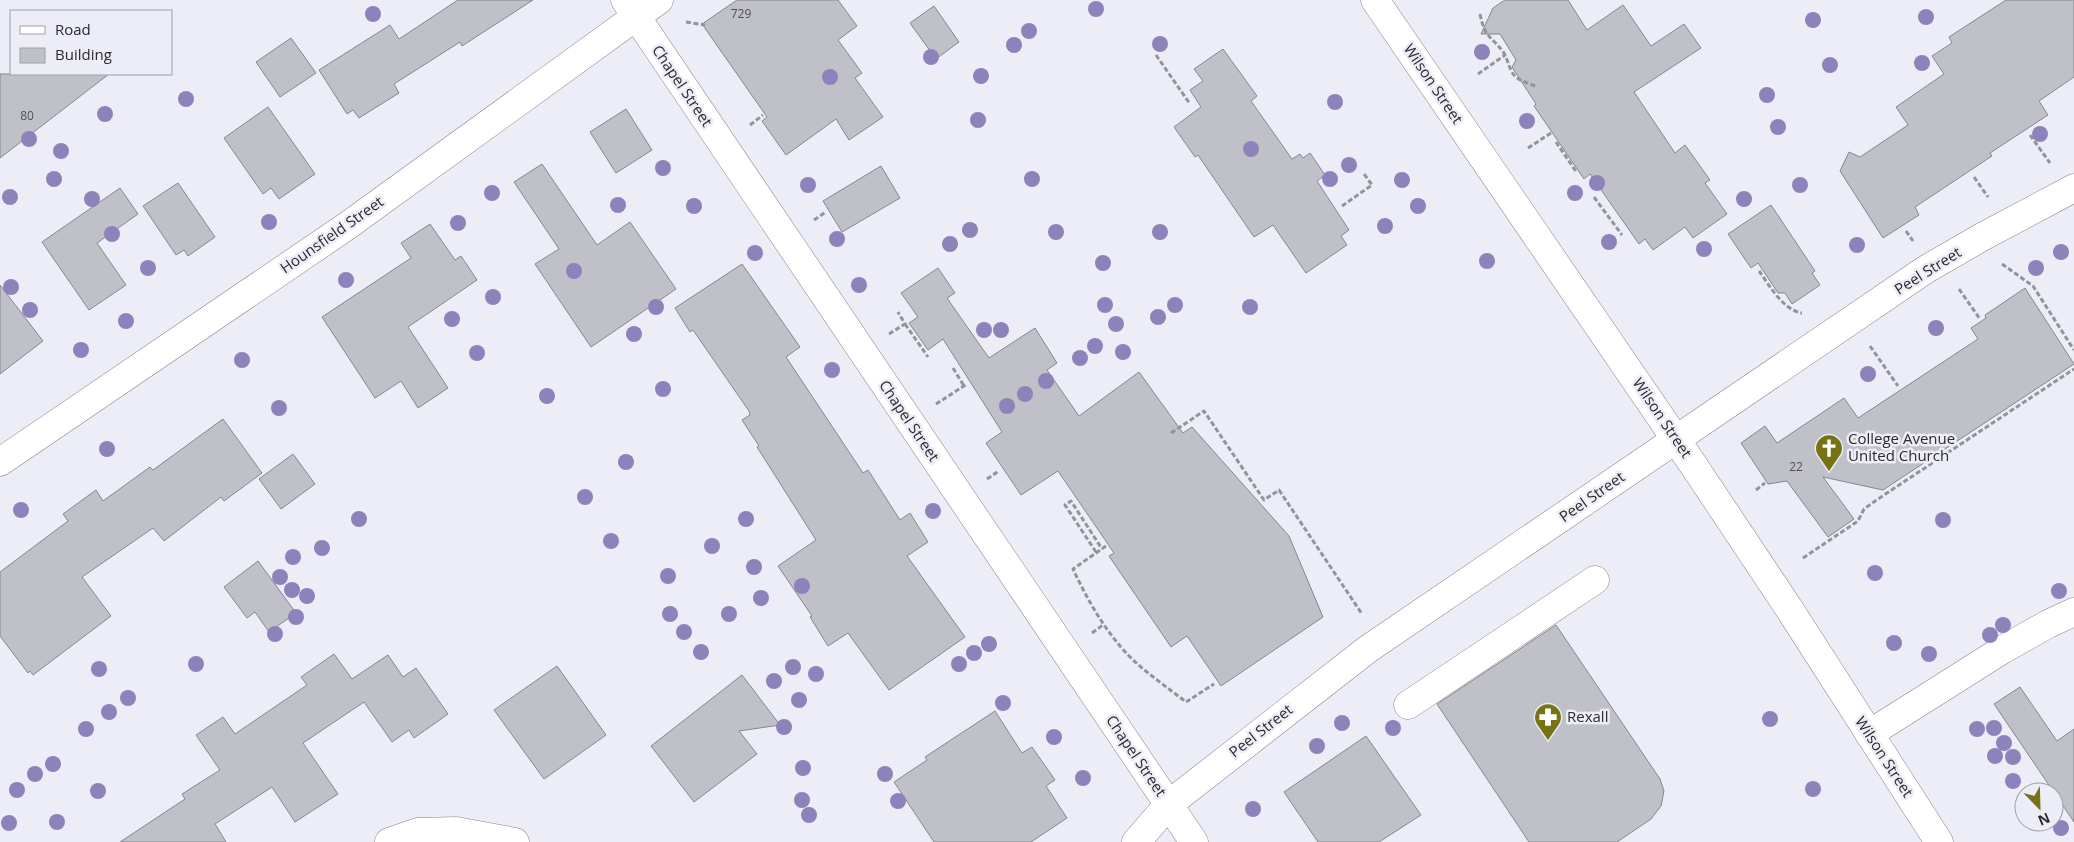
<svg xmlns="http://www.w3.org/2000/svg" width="2074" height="842" viewBox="0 0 2074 842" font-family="'Open Sans',sans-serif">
  <rect width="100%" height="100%" fill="#ededf7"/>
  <!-- building -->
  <g fill="#c0c0c9" stroke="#86868f">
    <polygon points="458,0 533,0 462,46 460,42 394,84 399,93 359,118 353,110 347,114 319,70 390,25 399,39"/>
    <polygon points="737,0 838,0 857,26 838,40 862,73 855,78 883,117 849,140 836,119 786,155 762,121 767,117 702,24"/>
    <polygon points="1505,0 1568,0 1587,30 1623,5 1651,46 1684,24 1701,48 1634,92 1675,153 1685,145 1710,180 1705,183 1727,214 1693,238 1685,227 1653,250 1645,239 1639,244 1590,174 1584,179 1534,106 1536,104 1512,67 1516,60 1500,34 1481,34 1493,8"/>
    <polygon points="2006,0 2074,0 2074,77 2039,101 2048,115 1990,153 1992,156 1915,207 1919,215 1883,238 1840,171 1849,152 1860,157 1908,125 1896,107 1944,74 1932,56 1952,43 1949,37"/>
    <polygon points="934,6 959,42 936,59 910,23"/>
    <polygon points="291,38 316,73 280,97 256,62"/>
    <polygon points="1223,49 1257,96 1251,101 1292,159 1300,154 1303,158 1310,153 1325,175 1317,181 1349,230 1341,236 1347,245 1306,273 1273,225 1254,237 1198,155 1195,157 1174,127 1201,107 1190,90 1203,81 1194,69"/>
    <polygon points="0,74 109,74 0,158"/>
    <polygon points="268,107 315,174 279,199 271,188 263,194 224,138"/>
    <polygon points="626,109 652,150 616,173 590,132"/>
    <polygon points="542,164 597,245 630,222 676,289 591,347 535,264 559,249 514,182"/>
    <polygon points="881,166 900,198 842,232 823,201"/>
    <polygon points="178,183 215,237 188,256 184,250 176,255 143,206"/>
    <polygon points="120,188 138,214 97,243 126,285 89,310 42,242"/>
    <polygon points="1771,205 1815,271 1812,273 1820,285 1792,304 1785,293 1778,293 1758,263 1751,268 1728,234"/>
    <polygon points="430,224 455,260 461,256 477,280 408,327 448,388 418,408 401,381 375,398 322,317 411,258 401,243"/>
    <polygon points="742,264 800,347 786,357 863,473 868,470 900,520 910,513 928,542 907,556 965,637 889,690 848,633 828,646 810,617 812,616 778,566 816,540 757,447 759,446 742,420 750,415 749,411 693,330 690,332 675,308"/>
    <polygon points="938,268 955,293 947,298 989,358 1035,328 1057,363 1047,370 1079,416 1139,372 1183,433 1192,427 1289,536 1323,617 1221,686 1187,636 1171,647 1109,556 1114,553 1058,471 1021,495 986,443 1002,432 943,339 928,350 909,323 918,317 901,293"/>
    <polygon points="0,285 43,341 0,374"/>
    <polygon points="2025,288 2074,364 1883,490 1823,477 1854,519 1828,537 1787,481 1768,484 1741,443 1765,426 1777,443 1844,398 1858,418 1978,339 1971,328 1986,318 1985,315"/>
    <polygon points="223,419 262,473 224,501 221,497 164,541 153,528 82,577 111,616 33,675 30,671 28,673 0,636 0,572 68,521 63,514 96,490 103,501 150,467 153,470"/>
    <polygon points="293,454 315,484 281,509 259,479"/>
    <polygon points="258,561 296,613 269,632 255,612 247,618 224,587"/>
    <polygon points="1556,625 1660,779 1664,791 1661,806 1651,819 1617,842 1529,842 1437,704"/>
    <polygon points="334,654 352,679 388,655 403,677 416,668 448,714 414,738 409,730 392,742 364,702 303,743 338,794 295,822 272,787 215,824 226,842 120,842 185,799 182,794 220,770 196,735 223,717 235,734 307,685 301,677"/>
    <polygon points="557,666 606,735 544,779 494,710"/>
    <polygon points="742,675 780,725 739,731 757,754 694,802 651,746"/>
    <polygon points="2020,687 2057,741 2074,729 2074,822 1994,704"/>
    <polygon points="995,711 1022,753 1032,747 1055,780 1046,786 1067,818 1031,842 934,842 894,782 927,760 925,757"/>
    <polygon points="1366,736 1421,815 1379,842 1318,842 1284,792"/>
  </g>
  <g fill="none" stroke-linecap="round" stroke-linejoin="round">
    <!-- minor casing -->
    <g stroke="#85858e" stroke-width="29">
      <g id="minor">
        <polyline points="625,0 1194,842"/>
        <polyline points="0,462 347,226 659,0"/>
        <polyline points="1408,705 1595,580"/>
        <polyline points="1869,734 2002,650 2048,624 2074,612"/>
        <polyline points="389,842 418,832 456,831 515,842"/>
        <polyline points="1136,842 1169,804 1368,649 1925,270 1982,237 2074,188"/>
      </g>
    </g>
    <!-- major casing -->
    <g stroke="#85858e" stroke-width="29">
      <polyline id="major" points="1375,0 1692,463 1790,610 1939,842"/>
    </g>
    <!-- path -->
    <g stroke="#93939a" stroke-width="3" stroke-dasharray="5 2.5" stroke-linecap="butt">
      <path d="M1480,14C1485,39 1491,35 1504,53C1508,60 1509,69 1514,75C1519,81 1528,83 1535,86"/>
      <polyline points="686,22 705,25"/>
      <polyline points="1156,55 1190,104"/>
      <polyline points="1478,74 1505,55"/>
      <polyline points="750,125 763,115"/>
      <polyline points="2030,135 2050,163"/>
      <polyline points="1556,142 1577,173"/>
      <polyline points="1528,148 1551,133"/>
      <polyline points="1974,177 1988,197"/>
      <polyline points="1594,197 1622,235"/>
      <polyline points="1342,206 1372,185 1364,174"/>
      <polyline points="814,220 826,212"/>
      <polyline points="1906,231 1913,241"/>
      <polyline points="2002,264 2033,286 2074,350"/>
      <path d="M1759,271C1770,286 1783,310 1802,313"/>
      <polyline points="1959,289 1980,319"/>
      <polyline points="905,324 928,357"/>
      <polyline points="889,334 905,324 898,312"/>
      <polyline points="1870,346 1898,386"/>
      <polyline points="953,368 964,386"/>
      <polyline points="936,404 967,384"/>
      <polyline points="1171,433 1204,411 1264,500 1279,490 1362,614"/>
      <polyline points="987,479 999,471"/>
      <polyline points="1756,490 1765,483"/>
      <path d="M1106,546L1073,569C1088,601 1106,633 1132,659C1148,674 1168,688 1186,702L1214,684"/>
      <polyline points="1096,552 1065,505 1071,501 1102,549"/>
      <polyline points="1803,558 1858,521 1864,509 1878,499 2074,369"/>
      <polyline points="1092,633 1103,625"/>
    </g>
    <!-- minor -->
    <use href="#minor" stroke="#fff" stroke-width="28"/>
    <!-- major -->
    <use href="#major" stroke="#fff" stroke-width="28"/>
  </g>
  <!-- trees -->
  <g fill="#8d82b9">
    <circle cx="1096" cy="9" r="8"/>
    <circle cx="373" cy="14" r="8"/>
    <circle cx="1926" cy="17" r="8"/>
    <circle cx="1813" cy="20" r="8"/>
    <circle cx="1029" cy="31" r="8"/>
    <circle cx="1160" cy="44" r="8"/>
    <circle cx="1014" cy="45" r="8"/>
    <circle cx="1482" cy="52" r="8"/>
    <circle cx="931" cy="57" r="8"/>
    <circle cx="1922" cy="63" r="8"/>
    <circle cx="1830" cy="65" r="8"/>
    <circle cx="981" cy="76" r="8"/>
    <circle cx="830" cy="77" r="8"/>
    <circle cx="1767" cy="95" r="8"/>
    <circle cx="186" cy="99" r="8"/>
    <circle cx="1335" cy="102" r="8"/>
    <circle cx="105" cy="114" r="8"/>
    <circle cx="978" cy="120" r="8"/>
    <circle cx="1527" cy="121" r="8"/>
    <circle cx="1778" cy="127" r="8"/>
    <circle cx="2040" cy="134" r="8"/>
    <circle cx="29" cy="139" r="8"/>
    <circle cx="1251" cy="149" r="8"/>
    <circle cx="61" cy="151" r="8"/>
    <circle cx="1349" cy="165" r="8"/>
    <circle cx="663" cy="168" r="8"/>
    <circle cx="54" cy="179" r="8"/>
    <circle cx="1032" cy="179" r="8"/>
    <circle cx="1330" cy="179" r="8"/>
    <circle cx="1402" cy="180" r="8"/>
    <circle cx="1597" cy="183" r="8"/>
    <circle cx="808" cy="185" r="8"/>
    <circle cx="1800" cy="185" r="8"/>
    <circle cx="492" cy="193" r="8"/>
    <circle cx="1575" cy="193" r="8"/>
    <circle cx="10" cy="197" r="8"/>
    <circle cx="92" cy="199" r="8"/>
    <circle cx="1744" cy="199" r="8"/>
    <circle cx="618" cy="205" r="8"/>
    <circle cx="694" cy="206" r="8"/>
    <circle cx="1418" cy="206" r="8"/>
    <circle cx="269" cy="222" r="8"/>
    <circle cx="458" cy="223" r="8"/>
    <circle cx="1385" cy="226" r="8"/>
    <circle cx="970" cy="230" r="8"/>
    <circle cx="1056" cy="232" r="8"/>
    <circle cx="1160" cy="232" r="8"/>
    <circle cx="112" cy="234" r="8"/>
    <circle cx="837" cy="239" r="8"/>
    <circle cx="1609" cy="242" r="8"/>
    <circle cx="950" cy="244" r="8"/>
    <circle cx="1857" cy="245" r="8"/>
    <circle cx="1704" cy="249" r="8"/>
    <circle cx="2061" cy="252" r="8"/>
    <circle cx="755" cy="253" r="8"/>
    <circle cx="1487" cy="261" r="8"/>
    <circle cx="1103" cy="263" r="8"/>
    <circle cx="148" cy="268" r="8"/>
    <circle cx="2036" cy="268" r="8"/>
    <circle cx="574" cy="271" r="8"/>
    <circle cx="346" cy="280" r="8"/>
    <circle cx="859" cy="285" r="8"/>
    <circle cx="11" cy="287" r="8"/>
    <circle cx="493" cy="297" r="8"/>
    <circle cx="1105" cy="305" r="8"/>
    <circle cx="1175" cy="305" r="8"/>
    <circle cx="656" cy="307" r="8"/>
    <circle cx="1250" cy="307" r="8"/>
    <circle cx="30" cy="310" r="8"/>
    <circle cx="1158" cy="317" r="8"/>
    <circle cx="452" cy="319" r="8"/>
    <circle cx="126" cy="321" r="8"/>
    <circle cx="1116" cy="324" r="8"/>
    <circle cx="1936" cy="328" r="8"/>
    <circle cx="984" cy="330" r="8"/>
    <circle cx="1001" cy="330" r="8"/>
    <circle cx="634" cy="334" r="8"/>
    <circle cx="1095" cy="346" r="8"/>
    <circle cx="81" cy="350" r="8"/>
    <circle cx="1123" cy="352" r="8"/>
    <circle cx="477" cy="353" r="8"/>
    <circle cx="1080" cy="358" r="8"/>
    <circle cx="242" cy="360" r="8"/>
    <circle cx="832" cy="370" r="8"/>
    <circle cx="1868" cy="374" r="8"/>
    <circle cx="1046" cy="381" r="8"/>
    <circle cx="663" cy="389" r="8"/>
    <circle cx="1025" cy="394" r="8"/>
    <circle cx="547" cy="396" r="8"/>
    <circle cx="1007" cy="406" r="8"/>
    <circle cx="279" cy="408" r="8"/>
    <circle cx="107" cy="449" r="8"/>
    <circle cx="626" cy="462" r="8"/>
    <circle cx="585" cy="497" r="8"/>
    <circle cx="21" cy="510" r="8"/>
    <circle cx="933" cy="511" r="8"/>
    <circle cx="359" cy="519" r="8"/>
    <circle cx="746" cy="519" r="8"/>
    <circle cx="1943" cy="520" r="8"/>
    <circle cx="611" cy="541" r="8"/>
    <circle cx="712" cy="546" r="8"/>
    <circle cx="322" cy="548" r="8"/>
    <circle cx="293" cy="557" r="8"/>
    <circle cx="754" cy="567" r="8"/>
    <circle cx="1875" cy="573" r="8"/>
    <circle cx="668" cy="576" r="8"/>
    <circle cx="280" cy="577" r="8"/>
    <circle cx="802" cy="586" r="8"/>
    <circle cx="292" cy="590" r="8"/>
    <circle cx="2059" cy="591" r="8"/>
    <circle cx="307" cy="596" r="8"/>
    <circle cx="761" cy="598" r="8"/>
    <circle cx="670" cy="614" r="8"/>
    <circle cx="729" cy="614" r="8"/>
    <circle cx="296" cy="617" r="8"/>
    <circle cx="2003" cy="625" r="8"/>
    <circle cx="684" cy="632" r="8"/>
    <circle cx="275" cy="634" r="8"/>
    <circle cx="1990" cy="635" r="8"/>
    <circle cx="1894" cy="643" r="8"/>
    <circle cx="989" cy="644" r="8"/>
    <circle cx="701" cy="652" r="8"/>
    <circle cx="974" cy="653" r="8"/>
    <circle cx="1929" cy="654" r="8"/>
    <circle cx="196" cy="664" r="8"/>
    <circle cx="959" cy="664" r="8"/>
    <circle cx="793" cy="667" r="8"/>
    <circle cx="99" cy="669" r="8"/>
    <circle cx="816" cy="674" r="8"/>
    <circle cx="774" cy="681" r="8"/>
    <circle cx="128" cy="698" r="8"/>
    <circle cx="799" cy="700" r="8"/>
    <circle cx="1003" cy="703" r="8"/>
    <circle cx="109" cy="712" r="8"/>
    <circle cx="1770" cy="719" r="8"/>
    <circle cx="1342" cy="723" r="8"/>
    <circle cx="784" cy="727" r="8"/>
    <circle cx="1393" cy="728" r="8"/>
    <circle cx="1994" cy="728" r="8"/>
    <circle cx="86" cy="729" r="8"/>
    <circle cx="1977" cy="729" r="8"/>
    <circle cx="1054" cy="737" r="8"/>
    <circle cx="2004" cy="743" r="8"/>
    <circle cx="1317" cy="746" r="8"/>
    <circle cx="1995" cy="756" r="8"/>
    <circle cx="2013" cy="757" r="8"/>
    <circle cx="53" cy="764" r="8"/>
    <circle cx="803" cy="768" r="8"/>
    <circle cx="35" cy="774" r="8"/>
    <circle cx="885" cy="774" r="8"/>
    <circle cx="1083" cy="778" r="8"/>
    <circle cx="2013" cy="781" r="8"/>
    <circle cx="1813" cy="789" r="8"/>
    <circle cx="17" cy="790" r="8"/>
    <circle cx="98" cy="791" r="8"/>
    <circle cx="802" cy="800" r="8"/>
    <circle cx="898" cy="801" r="8"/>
    <circle cx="1253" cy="809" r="8"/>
    <circle cx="809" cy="815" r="8"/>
    <circle cx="57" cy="822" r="8"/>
    <circle cx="9" cy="823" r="8"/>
    <circle cx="2061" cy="828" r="8"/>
  </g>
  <!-- icons -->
  <defs>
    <g id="church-pin" transform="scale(1.4375)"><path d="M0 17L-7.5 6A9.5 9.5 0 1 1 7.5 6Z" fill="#777215" stroke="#ededf7"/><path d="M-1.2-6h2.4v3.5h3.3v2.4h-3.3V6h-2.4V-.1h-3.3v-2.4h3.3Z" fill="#fff"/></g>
    <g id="pharmacy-pin" transform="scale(1.4375)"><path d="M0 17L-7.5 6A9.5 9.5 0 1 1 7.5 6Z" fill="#777215" stroke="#ededf7"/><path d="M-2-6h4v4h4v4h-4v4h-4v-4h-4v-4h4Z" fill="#fff"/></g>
  </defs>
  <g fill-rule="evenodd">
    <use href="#church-pin" x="1829" y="448"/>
    <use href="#pharmacy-pin" x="1548" y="717"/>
  </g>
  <g text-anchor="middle" stroke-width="5" stroke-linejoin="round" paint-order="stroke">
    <!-- number labels -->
    <g font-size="12" fill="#505055">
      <text x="741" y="18">729</text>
      <text x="27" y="120">80</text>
      <text x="1796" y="471">22</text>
    </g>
    <!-- street labels -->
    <g font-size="15" fill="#2a2a2e" stroke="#ededf7">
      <text transform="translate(1433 84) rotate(56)" y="5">Wilson Street</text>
      <text transform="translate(682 86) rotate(56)" y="5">Chapel Street</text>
      <text transform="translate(332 235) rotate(-35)" y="5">Hounsfield Street</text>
      <text transform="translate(1928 271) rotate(-32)" y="5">Peel Street</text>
      <text transform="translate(1662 418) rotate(56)" y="5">Wilson Street</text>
      <text transform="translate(909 421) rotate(56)" y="5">Chapel Street</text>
      <text transform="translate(1592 497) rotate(-35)" y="5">Peel Street</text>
      <text transform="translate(1261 731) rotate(-38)" y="5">Peel Street</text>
      <text transform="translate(1136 756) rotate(56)" y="5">Chapel Street</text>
      <text transform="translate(1884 757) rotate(57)" y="5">Wilson Street</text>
    </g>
    <!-- poi labels -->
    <g font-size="15" fill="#2a2a2e" stroke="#ededf7" text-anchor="start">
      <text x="1848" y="444">College Avenue<tspan x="1848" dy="17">United Church</tspan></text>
      <text x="1567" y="722">Rexall</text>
    </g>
  </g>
  <!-- legend -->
  <rect x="10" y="10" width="162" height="65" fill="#ededf7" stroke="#9f9fa7"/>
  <rect x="20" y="26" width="25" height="8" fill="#ffffff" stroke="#9f9fa7"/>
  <text x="55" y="35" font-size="15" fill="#2a2a2e">Road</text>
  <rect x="20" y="48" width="25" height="15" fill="#c0c0c9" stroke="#9f9fa7"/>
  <text x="55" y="60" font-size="15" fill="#2a2a2e">Building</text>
  <!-- north arrow -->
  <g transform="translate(2039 807) rotate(157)"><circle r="24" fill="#ededf7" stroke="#9f9fa7"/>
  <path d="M0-4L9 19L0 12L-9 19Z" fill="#777215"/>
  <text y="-8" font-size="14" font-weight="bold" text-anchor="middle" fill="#2a2a2e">N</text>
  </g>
</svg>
